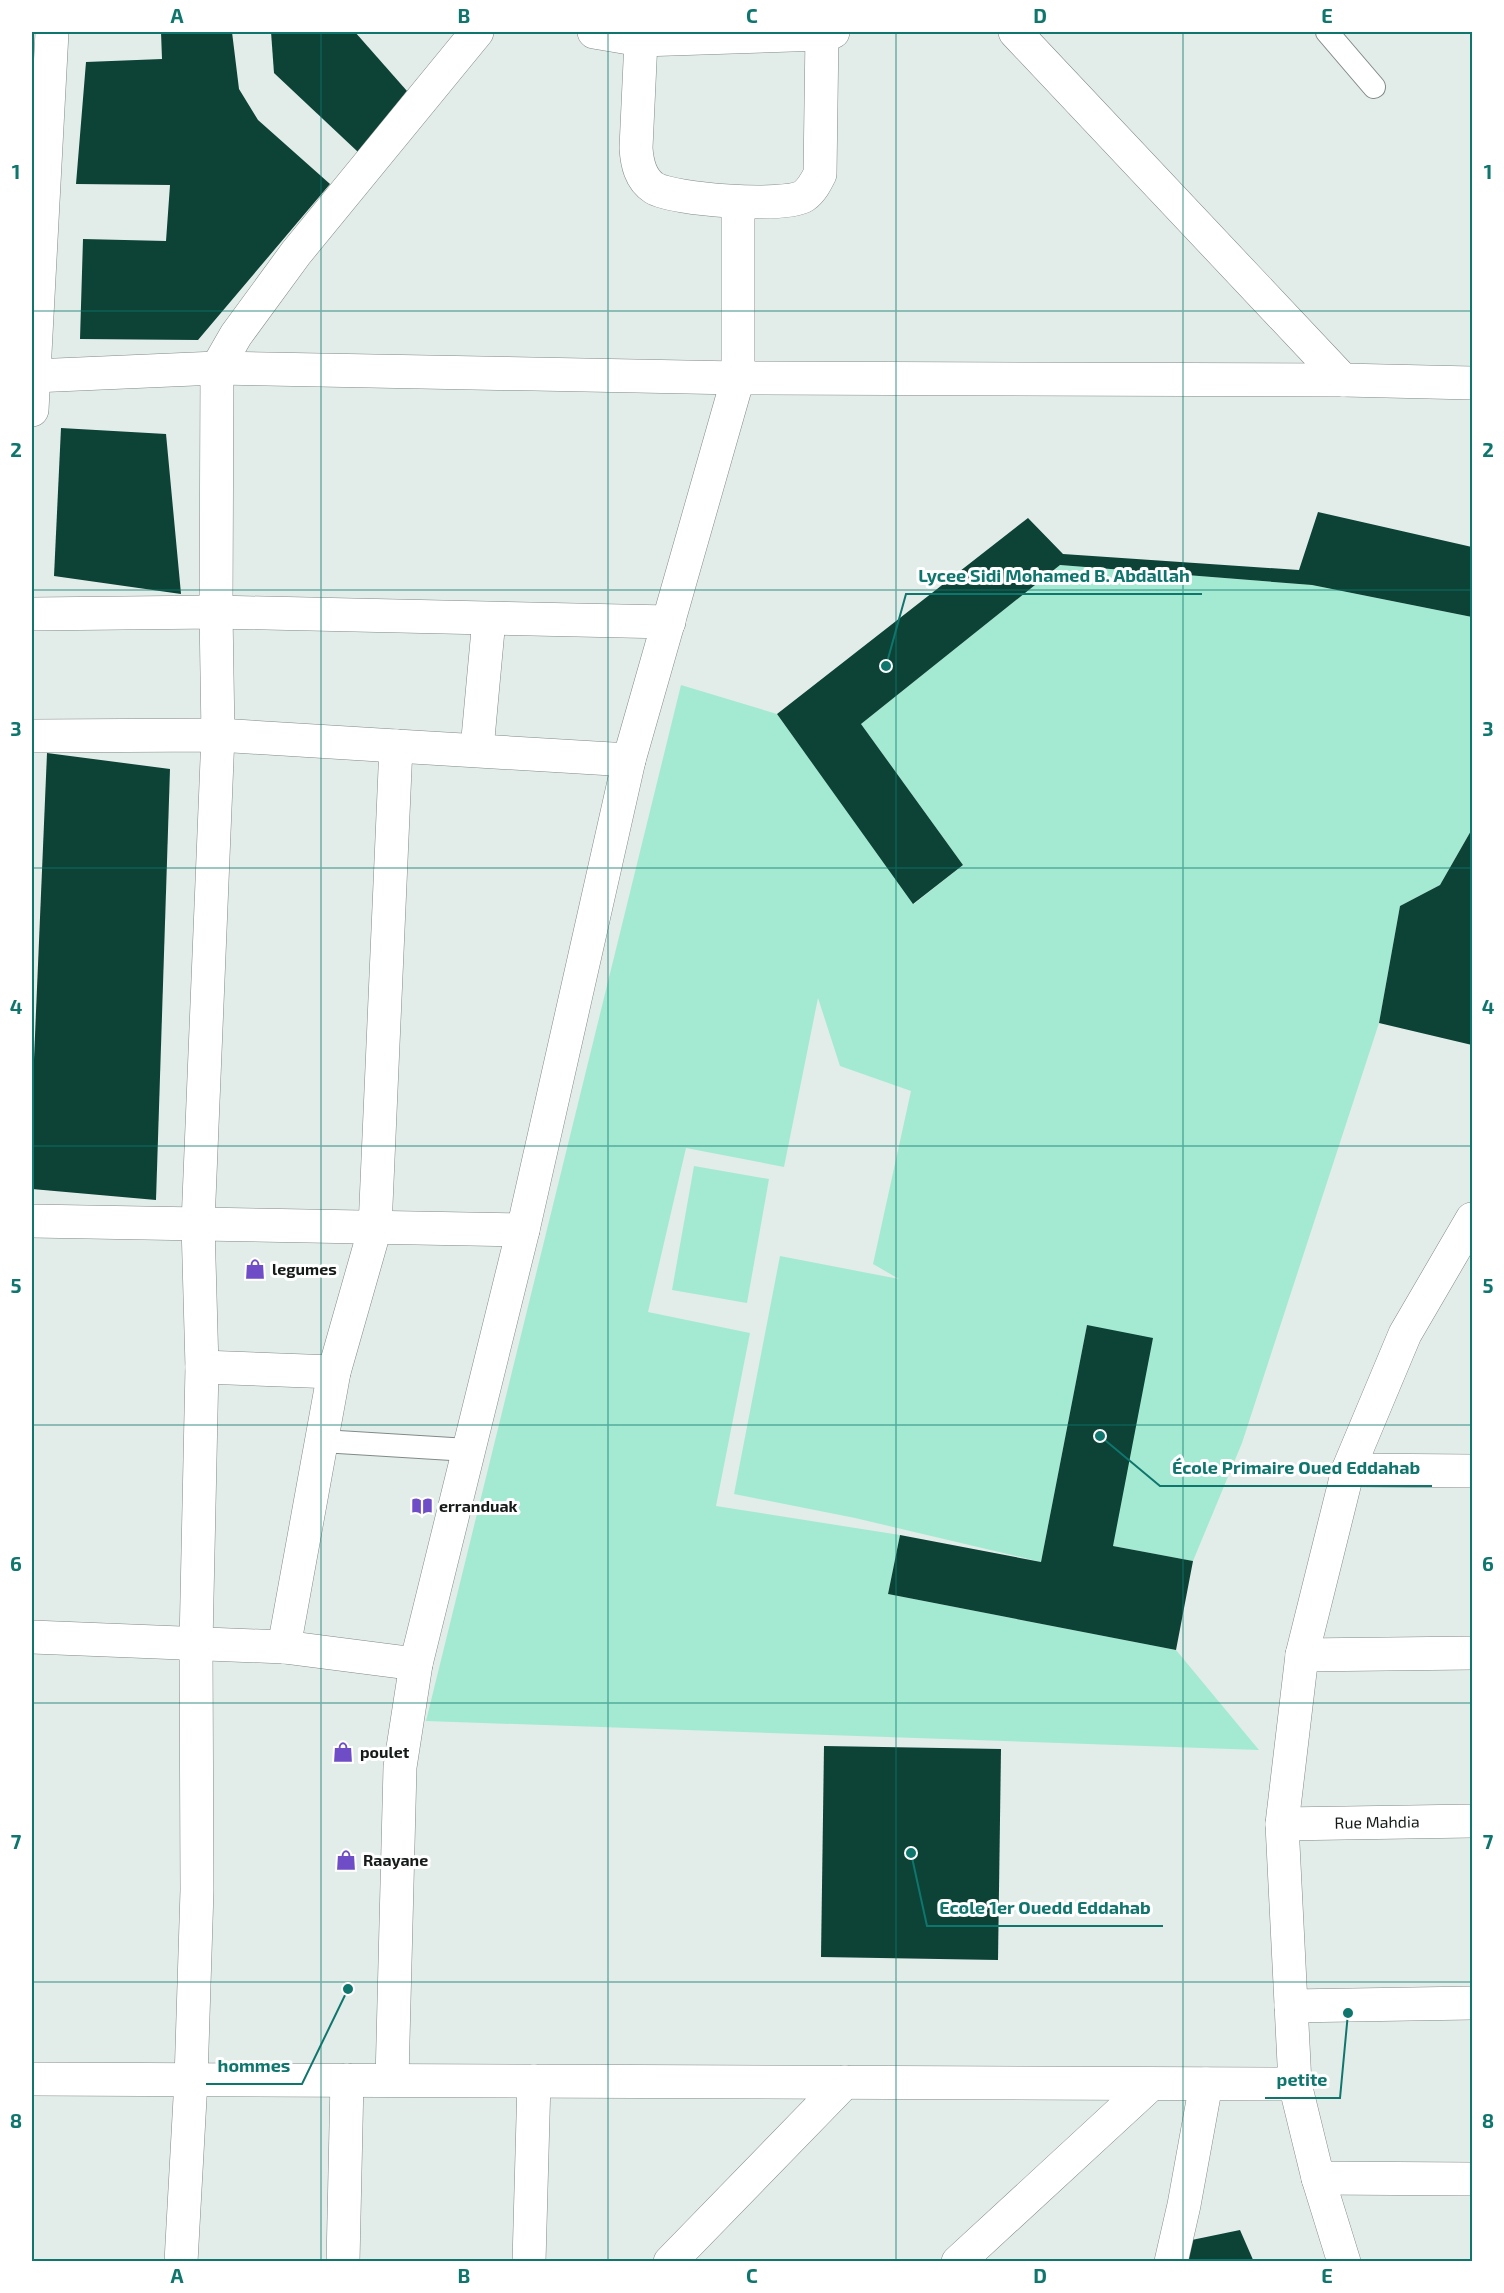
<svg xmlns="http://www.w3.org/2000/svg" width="1504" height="2293" viewBox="0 0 1504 2293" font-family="'Exo 2',sans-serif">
  <rect width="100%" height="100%" fill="#e2ede9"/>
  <!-- green -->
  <g fill="#a4ead3">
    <polygon points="1060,565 1312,585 1472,617 1472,829 1440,885 1400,906 1379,1023 1242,1443 1193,1561 1113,1546 1087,1325 1041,1562 855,1518 734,1494 780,1256 899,1279 873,1264 911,1091 840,1066 818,998 784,1167 686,1148 648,1312 750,1333 716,1506 900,1535 888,1594 1176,1650 1259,1750 426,1721 681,685 777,714 914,904 963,865 861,724"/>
    <polygon points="694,1166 769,1179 747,1303 672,1290"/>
  </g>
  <!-- building -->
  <g fill="#0c4336">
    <polygon points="161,32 232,32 239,89 258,120 330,184 198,340 80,339 83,239 166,241 170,185 76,184 86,62 162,59"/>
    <polygon points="271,32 355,32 407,91 358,152 274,73"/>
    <polygon points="61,428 166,434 181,594 54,576"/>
    <polygon points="1318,512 1472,547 1472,617 1312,585 1060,565 861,724 963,865 913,904 777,714 1028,518 1063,554 1299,570"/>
    <polygon points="47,753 170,769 156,1200 32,1189 32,1106"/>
    <polygon points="1472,829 1472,1045 1379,1023 1400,906 1440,885"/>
    <polygon points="1087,1325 1153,1338 1113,1546 1193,1561 1176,1650 888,1594 900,1535 1041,1562"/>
    <polygon points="824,1746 1001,1749 998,1960 821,1957"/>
    <polygon points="1240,2230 1254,2262 1179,2262 1182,2242"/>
  </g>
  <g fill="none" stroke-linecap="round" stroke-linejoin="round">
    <!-- service casing -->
    <g stroke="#808a86" stroke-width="24">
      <g id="service">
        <polyline points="1327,32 1374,87"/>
        <polyline points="322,1441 468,1450"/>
      </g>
    </g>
    <!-- minor casing -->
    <g stroke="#808a86" stroke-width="34">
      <g id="minor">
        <polyline points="594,32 641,40 822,34 833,32"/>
        <polyline points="1015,32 1343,380"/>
        <path d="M641,40L636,148C637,163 640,179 654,188C674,200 784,208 804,196C812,190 816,182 820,174L822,34"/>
        <polyline points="33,376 217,368 738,378 1343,380 1472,383"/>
        <polyline points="32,614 216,612 669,622"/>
        <polyline points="32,736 218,735 396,746 375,1228 334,1372 284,1647"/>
        <polyline points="396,746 629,760"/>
        <polyline points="477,749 489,619"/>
        <polyline points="32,1221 523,1230"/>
        <polyline points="202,1367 334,1372"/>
        <polyline points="1348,1470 1472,1471"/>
        <polyline points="32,1637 284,1647 416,1664"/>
        <polyline points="1302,1655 1472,1653"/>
        <polyline points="1282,1824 1472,1821"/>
        <polyline points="1291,2006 1472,2003"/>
        <polyline points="32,2079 1295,2084"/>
        <polyline points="392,2080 400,1767 416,1664 523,1230 629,760 738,378 738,202"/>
        <polyline points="1318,2178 1472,2179"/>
        <polyline points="181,2262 191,2080 197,1890 196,1644 202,1367 198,1224 218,735 216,612 217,368 236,335 296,253 477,32"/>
        <polyline points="343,2262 347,2080"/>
        <polyline points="529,2262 534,2081"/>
        <polyline points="670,2262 845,2082"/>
        <polyline points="958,2262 1151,2084"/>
        <polyline points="1171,2262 1184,2205 1206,2084"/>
      </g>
    </g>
    <!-- tertiary casing -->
    <g stroke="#808a86" stroke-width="34">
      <g id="tertiary">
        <polyline points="32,410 52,32"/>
        <polyline points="1344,2262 1318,2178 1295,2084 1282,1824 1302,1655 1348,1470 1405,1334 1472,1219"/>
      </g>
    </g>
    <!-- service -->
    <use href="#service" stroke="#fff" stroke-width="22"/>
    <!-- minor -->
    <use href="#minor" stroke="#fff" stroke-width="33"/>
    <!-- tertiary -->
    <use href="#tertiary" stroke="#fff" stroke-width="33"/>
  </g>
  <!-- grid -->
  <path fill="none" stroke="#0f766e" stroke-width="1.5" stroke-opacity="0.55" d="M321,32V2262M608,32V2262M896,32V2262M1183,32V2262M32,311H1472M32,590H1472M32,868H1472M32,1146H1472M32,1425H1472M32,1703H1472M32,1982H1472"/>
  <!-- icons -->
  <defs>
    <g id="shop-bare" transform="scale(1.62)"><path d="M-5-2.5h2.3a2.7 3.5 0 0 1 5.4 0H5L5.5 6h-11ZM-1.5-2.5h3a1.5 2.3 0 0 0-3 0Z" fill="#6f4dc6" stroke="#fff" stroke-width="2.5" paint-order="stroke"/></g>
    <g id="library-bare" transform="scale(1.62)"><path d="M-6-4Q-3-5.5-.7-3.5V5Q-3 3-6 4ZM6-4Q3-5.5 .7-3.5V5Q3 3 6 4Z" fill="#6f4dc6" stroke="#fff" stroke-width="2.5" paint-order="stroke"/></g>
  </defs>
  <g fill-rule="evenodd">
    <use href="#shop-bare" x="255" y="1269"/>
    <use href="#library-bare" x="422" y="1506"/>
    <use href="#shop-bare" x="343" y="1752"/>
    <use href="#shop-bare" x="346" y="1860"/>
  </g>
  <g text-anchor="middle" stroke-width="6" stroke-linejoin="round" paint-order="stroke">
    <!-- poi labels -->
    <g font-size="16" font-weight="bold" fill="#161a19" stroke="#fff" text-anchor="start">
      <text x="272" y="1275">legumes</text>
      <text x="439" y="1512">erranduak</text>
      <text x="360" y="1758">poulet</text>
      <text x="363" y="1866">Raayane</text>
    </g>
    <!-- street labels -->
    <g font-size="16" fill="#161a19" stroke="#fff">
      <text transform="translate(1377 1822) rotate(-1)" y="6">Rue Mahdia</text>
    </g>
  </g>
  <!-- callouts -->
  <path fill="none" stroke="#0f766e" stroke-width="2" d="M886 666L906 594H1202M1100 1436L1160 1486H1432M911 1853L927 1926H1163M348 1989L302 2084H206M1348 2013L1340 2098H1265"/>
  <g fill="#0f766e" stroke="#fff" stroke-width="2">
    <circle cx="886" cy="666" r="6"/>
    <circle cx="1100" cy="1436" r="6"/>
    <circle cx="911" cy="1853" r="6"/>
    <circle cx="348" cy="1989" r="6"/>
    <circle cx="1348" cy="2013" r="6"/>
  </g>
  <g font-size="18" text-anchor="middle" font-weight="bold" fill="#0f766e" stroke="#fff" stroke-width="6" stroke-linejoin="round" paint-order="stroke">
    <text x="1054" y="582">Lycee Sidi Mohamed B. Abdallah</text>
    <text x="1296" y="1474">École Primaire Oued Eddahab</text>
    <text x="1045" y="1914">Ecole 1er Ouedd Eddahab</text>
    <text x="254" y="2072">hommes</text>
    <text x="1302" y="2086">petite</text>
  </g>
  <!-- border -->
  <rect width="1504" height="2293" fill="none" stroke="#ffffff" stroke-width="66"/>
  <rect x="33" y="33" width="1438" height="2227" fill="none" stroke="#0f766e" stroke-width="2"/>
  <g font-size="20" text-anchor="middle" font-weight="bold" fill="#0f766e">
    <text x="177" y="23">A</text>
    <text x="464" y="23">B</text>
    <text x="752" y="23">C</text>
    <text x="1040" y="23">D</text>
    <text x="1327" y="23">E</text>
    <text x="16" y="179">1</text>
    <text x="1488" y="179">1</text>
    <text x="16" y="457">2</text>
    <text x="1488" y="457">2</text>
    <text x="16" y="736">3</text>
    <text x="1488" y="736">3</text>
    <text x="16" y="1014">4</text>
    <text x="1488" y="1014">4</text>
    <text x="16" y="1293">5</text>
    <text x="1488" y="1293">5</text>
    <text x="16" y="1571">6</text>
    <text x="1488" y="1571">6</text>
    <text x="16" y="1849">7</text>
    <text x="1488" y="1849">7</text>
    <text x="16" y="2128">8</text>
    <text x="1488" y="2128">8</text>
    <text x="177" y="2283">A</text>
    <text x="464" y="2283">B</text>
    <text x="752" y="2283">C</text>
    <text x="1040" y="2283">D</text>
    <text x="1327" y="2283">E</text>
  </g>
</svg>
